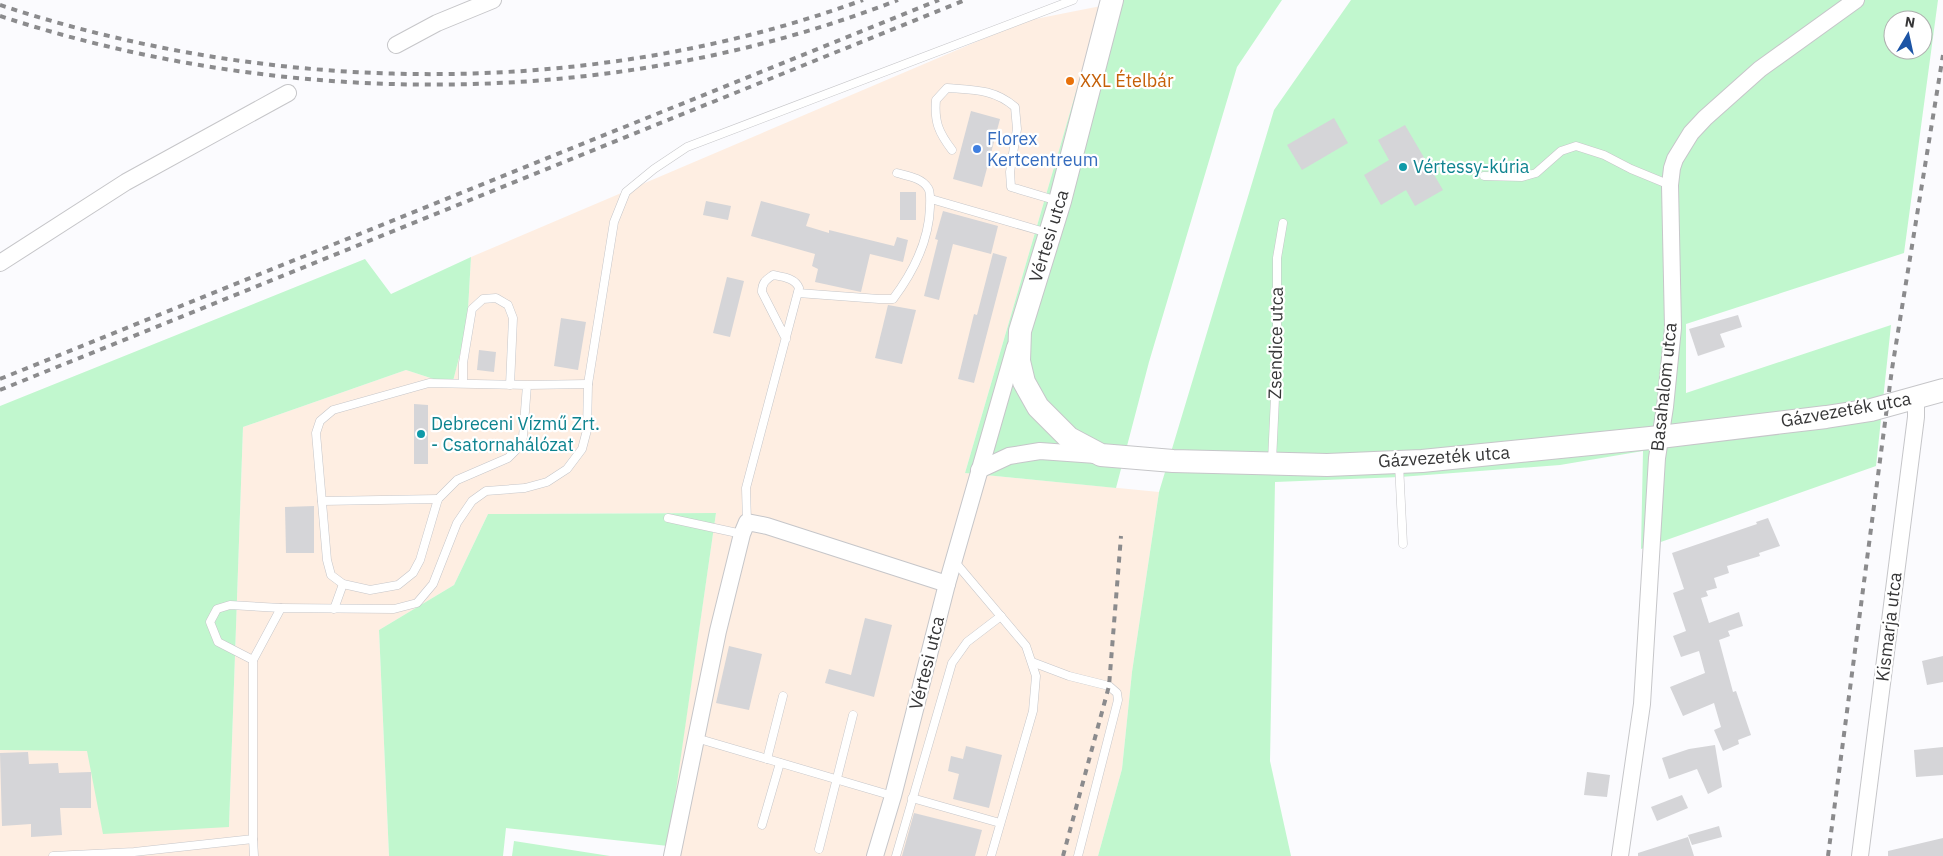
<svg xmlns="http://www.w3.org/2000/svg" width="1943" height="856" viewBox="0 0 1943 856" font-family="'IBM Plex Sans',sans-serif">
  <rect width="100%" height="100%" fill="#fbfbfe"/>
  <!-- industrial -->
  <polygon fill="#feeee2" points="1101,6 965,473 1159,492 1132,672 1122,769 1098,856 666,856 716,513 488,514 454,585 379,630 389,856 0,856 0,750 87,750 229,827 243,427 406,370 452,385 467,327 471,257 1025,21"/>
  <!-- green -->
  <g fill="#c1f7ce" fill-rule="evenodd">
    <polygon points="1112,0 1282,0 1237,67 1149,362 1116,488 965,473 1101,6"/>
    <path d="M1351,0H1938L1904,253L1686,324V393L1891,325L1876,466L1641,549L1643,451L1560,465L1400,477L1275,482L1270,761L1291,856H1098L1122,769L1132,672L1159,492L1274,110ZM1893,20H1923V50H1893Z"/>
    <polygon points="471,257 467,327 452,385 406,370 243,427 229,827 103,834 87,751 0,750 0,406 365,259 391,294"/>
    <polygon points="716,513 668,846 506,828 503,856 389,856 379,630 454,585 488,514"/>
    <polygon points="514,841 610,856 512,856"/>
  </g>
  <!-- building -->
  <g fill="#d5d5d8">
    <polygon points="971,111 1000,119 982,187 953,179"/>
    <polygon points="1334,118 1348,143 1302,170 1287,145"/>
    <polygon points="1405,125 1443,190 1415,206 1406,190 1381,205 1364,175 1389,160 1378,140"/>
    <rect x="900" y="192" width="16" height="28"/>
    <polygon points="706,201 731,206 728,220 703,215"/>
    <polygon points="761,201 810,214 806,226 829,233 829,230 894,246 897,237 908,240 903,262 870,254 861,292 815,282 818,269 812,266 815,254 751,236"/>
    <polygon points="943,211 998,226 991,254 953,244 939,300 924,296 938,240 935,239"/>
    <polygon points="993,253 1007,257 974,383 958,379 974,314 977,315"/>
    <polygon points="727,277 744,281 730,337 713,333"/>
    <polygon points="888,305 916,310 902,364 875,358"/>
    <polygon points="1738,315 1742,327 1720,334 1725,347 1698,356 1689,329"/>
    <polygon points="561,318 586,322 578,370 554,366"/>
    <polygon points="479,350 496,352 494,372 477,370"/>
    <polygon points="414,404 428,405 428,464 414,464"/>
    <polygon points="314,506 314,553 286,553 285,507"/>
    <polygon points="1768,518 1780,546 1759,553 1760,556 1727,566 1729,573 1714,578 1717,588 1706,591 1708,596 1701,598 1709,623 1739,612 1743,626 1728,631 1730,636 1719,640 1733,692 1736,691 1751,735 1738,740 1739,744 1723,751 1714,730 1721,727 1714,703 1683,716 1670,687 1705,673 1699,651 1681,657 1673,636 1686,631 1673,593 1684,589 1672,553 1757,524 1756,522"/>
    <polygon points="865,618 892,625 874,697 825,683 829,669 851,675"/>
    <polygon points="729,646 762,654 749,710 716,703"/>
    <polygon points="1943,656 1943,682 1927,685 1922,661"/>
    <polygon points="1715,745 1722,787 1708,794 1697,769 1669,779 1662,758 1689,749"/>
    <polygon points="966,746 1002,755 989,808 953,799 959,774 948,771 951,756 963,759"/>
    <polygon points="1943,747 1943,775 1916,777 1914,750"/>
    <polygon points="28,752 29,764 58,763 59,773 91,772 91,808 60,808 62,835 31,837 31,824 2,826 0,753"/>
    <polygon points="1587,772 1610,775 1607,797 1584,795"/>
    <polygon points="1682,795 1688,808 1657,821 1651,807"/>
    <polygon points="914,813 982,830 975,856 902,856"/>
    <polygon points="1719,826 1722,837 1692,845 1688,835"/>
    <polygon points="1688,837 1694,856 1638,856 1638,853"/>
    <polygon points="1943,838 1943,856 1888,856 1888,851"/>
  </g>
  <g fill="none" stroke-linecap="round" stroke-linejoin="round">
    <!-- lane casing -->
    <g stroke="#c6c6c9" stroke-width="9">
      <g id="lane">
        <path d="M952,150C939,133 934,122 936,100L947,88C974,90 994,89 1015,107L1017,129L1010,172L1011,187L1058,201"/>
        <polyline points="1484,176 1522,177 1536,173 1561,151 1576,146 1604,155 1631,169 1670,185"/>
        <polyline points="931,199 1048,233"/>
        <path d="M798,293L879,299H893C914,271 929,241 930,207C930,201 931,192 928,188C922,178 908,176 897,173"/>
        <polyline points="463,383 463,363 472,309 483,299 496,298 508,305 513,318 510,385"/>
        <polyline points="527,385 429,383 333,410 320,421 316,433 327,560 331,575 343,584 370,590 398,585 413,573 420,560 438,499 457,480 508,458 517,449 523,437 527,385 588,384"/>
        <polyline points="1272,461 1277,355 1277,258 1283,223"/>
        <polyline points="1399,464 1403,544"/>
        <polyline points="322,501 438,499"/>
        <polyline points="668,518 742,534"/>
        <path d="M747,522L746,488L799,288C795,278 783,277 773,275C766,280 762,282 762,292L786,339"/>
        <polyline points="955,562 1026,646 1036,676 1033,711 991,856"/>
        <polyline points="334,609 343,584"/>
        <polyline points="253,660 218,642 210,622 217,609 230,605 281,608"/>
        <polyline points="1032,662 1069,676 1109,686 1117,693 1118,700 1078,856"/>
        <polyline points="696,738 893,796"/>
        <polyline points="767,759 783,696"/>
        <polyline points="912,798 1000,823"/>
        <polyline points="762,825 780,763"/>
        <polyline points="253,839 254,856"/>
        <polyline points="819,849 853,715"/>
        <polyline points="53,856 134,852 253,839 253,660 281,608 394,609 417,603 433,584 457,523 472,501 486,491 525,488 547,482 567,469 582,449 587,430 588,384 614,222 626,192 654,169 687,147 1073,0"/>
        <polyline points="896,856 952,663 967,642 1001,616"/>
      </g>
    </g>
    <!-- street casing -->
    <g stroke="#c6c6c9" stroke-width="18">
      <g id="street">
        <polyline points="396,45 437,23 493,0"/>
        <polyline points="0,263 126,182 288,93"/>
        <polyline points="979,470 1009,456 1040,451 1096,455"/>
        <polyline points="672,856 718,631 742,534 747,522 767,526 947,584"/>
        <polyline points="875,856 893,796 947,584 1015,347"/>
        <polyline points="1620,856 1642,704 1657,458 1665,407 1673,328 1670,185 1672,168 1675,159 1691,133 1705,118 1760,69 1856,0"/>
        <polyline points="1860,856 1916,417 1916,398"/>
      </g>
    </g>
    <!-- secondary casing -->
    <g stroke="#c6c6c9" stroke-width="24">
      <polyline id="secondary" points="1112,0 1060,201 1020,331 1019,361 1024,382 1038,407 1069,438 1101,455 1173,461 1327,465 1422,461 1660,437 1826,417 1871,410 1943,390"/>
    </g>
    <!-- lane -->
    <use href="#lane" stroke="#fff" stroke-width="8"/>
    <!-- street -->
    <use href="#street" stroke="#fff" stroke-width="16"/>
    <!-- secondary -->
    <use href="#secondary" stroke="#fff" stroke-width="22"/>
    <!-- rail -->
    <g stroke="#8b8b8d" stroke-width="4" stroke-dasharray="6 6" stroke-linecap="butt">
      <path d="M0,5C275,96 589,100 863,0"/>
      <path d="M0,16C287,110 615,110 898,0"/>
      <polyline points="0,379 939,0"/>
      <polyline points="0,390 965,0"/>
      <polyline points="1063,856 1109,686 1121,536"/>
      <polyline points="1828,856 1892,369 1943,55"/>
    </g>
  </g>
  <!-- markers -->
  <circle fill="#e8710a" stroke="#fff" stroke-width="2" cx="1070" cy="81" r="5"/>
  <circle fill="#3f7fe0" stroke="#fff" stroke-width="2" cx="977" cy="149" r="5"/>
  <g fill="#0f9aa8" stroke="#fff" stroke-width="2">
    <circle cx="1403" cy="167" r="5"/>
    <circle cx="421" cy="434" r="5"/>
  </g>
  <g text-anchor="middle" stroke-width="4.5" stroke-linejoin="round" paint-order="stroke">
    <!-- food labels -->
    <g font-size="18" fill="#c56008" stroke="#fff" text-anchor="start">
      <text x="1080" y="87">XXL Ételbár</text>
    </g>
    <!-- shop labels -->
    <g font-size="18" fill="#366cbe" stroke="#fff" text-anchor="start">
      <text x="987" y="145">Florex<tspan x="987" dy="21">Kertcentreum</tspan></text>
    </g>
    <!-- culture labels -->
    <g font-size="18" fill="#0d838f" stroke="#fff" text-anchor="start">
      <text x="1413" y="173">Vértessy-kúria</text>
      <text x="431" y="430">Debreceni Vízmű Zrt.<tspan x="431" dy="21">- Csatornahálózat</tspan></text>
    </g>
    <!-- street labels -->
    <g font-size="18" fill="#363637" stroke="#fff">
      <text transform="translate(1049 236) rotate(-73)" y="6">Vértesi utca</text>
      <text transform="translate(1276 343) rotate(-89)" y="6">Zsendice utca</text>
      <text transform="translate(1664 387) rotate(-84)" y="6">Basahalom utca</text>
      <text transform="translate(1846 410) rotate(-10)" y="6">Gázvezeték utca</text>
      <text transform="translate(1444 457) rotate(-4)" y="6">Gázvezeték utca</text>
      <text transform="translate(1889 627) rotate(-83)" y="6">Kismarja utca</text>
      <text transform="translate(927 663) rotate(-76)" y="6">Vértesi utca</text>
    </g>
  </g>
  <!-- north arrow -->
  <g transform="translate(1908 35) rotate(9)"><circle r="24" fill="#ffffff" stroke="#afafaf"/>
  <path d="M0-4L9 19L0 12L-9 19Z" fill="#1c54a5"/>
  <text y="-8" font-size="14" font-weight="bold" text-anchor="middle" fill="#363637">N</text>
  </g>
</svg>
